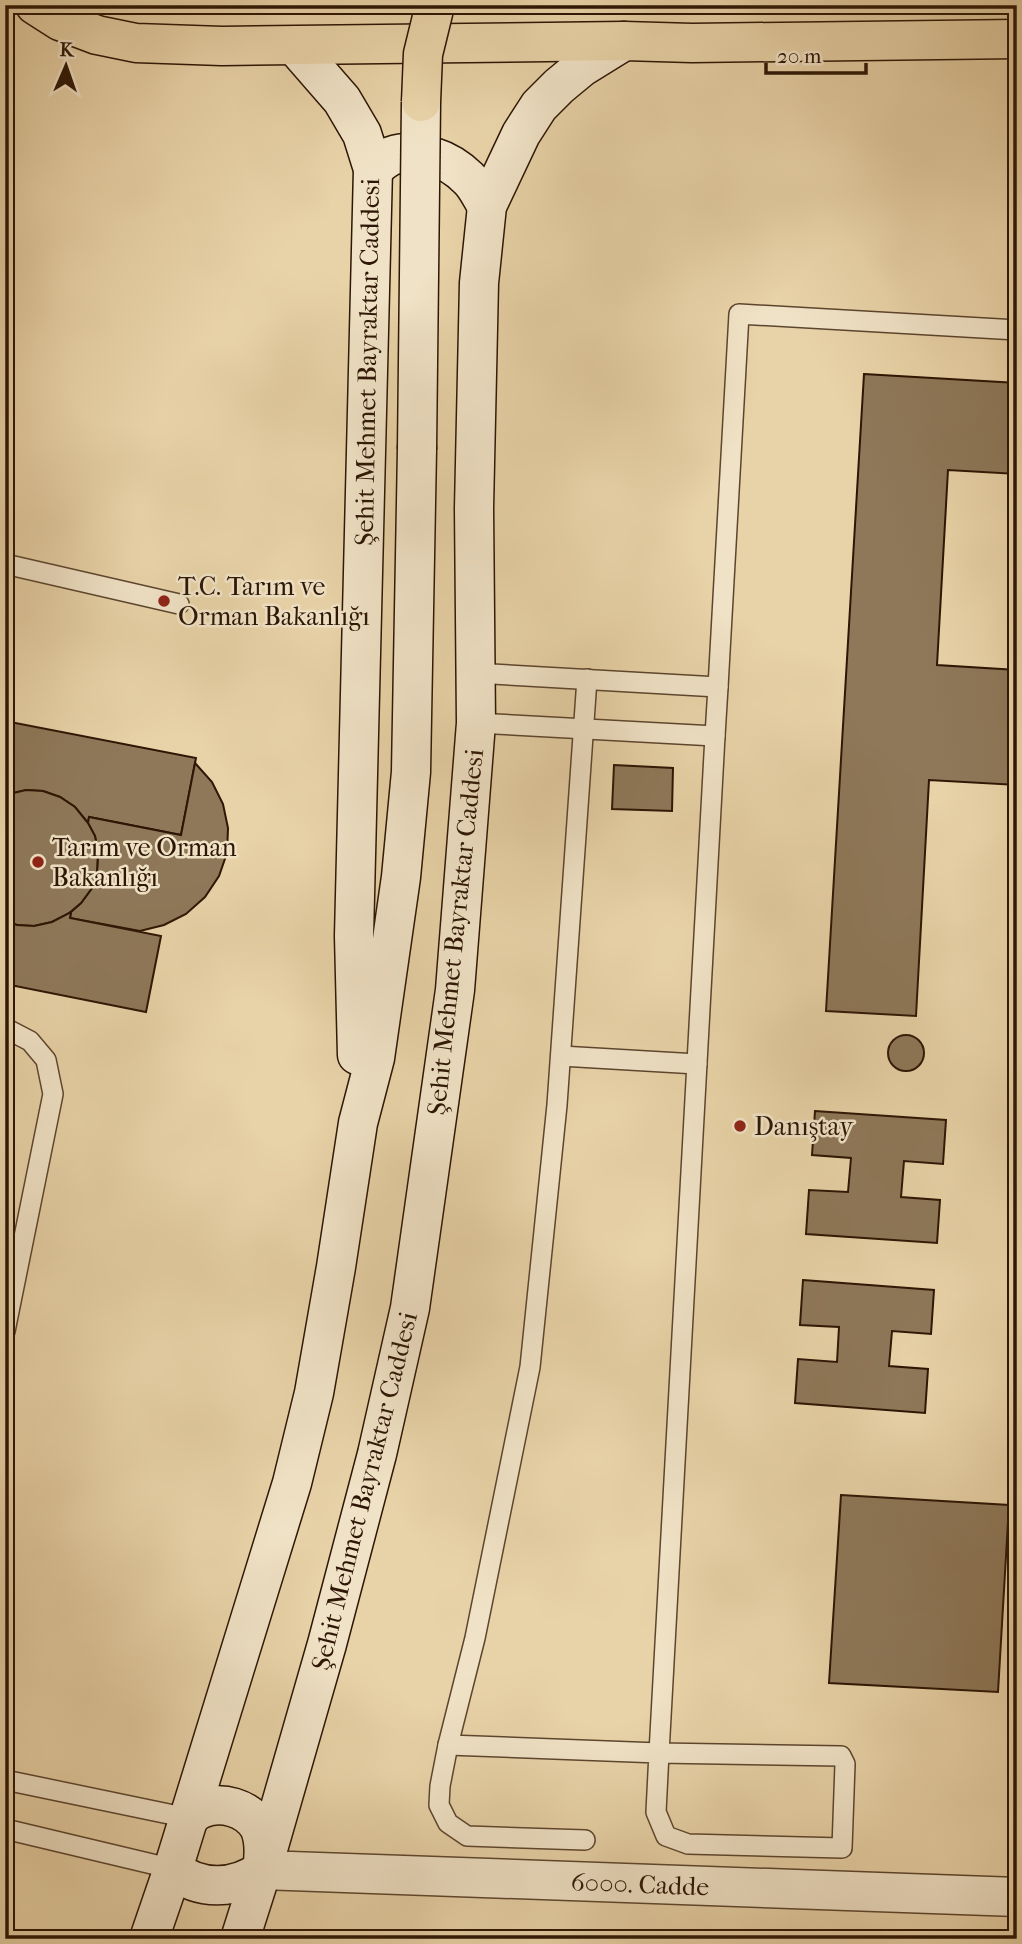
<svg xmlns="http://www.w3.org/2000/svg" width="1022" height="1944" viewBox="0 0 1022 1944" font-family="'IM FELL French Canon',serif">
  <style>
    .building { fill: #8e7859; stroke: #2d1605; stroke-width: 2 }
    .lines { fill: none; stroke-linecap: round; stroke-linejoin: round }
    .service-casing { stroke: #5c452e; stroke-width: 22 }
    .tertiary-casing { stroke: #5c452e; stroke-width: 41 }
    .secondary-casing { stroke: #2d1605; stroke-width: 41 }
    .trunk-casing { stroke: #2d1605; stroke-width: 41 }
    .service { stroke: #f0e2c6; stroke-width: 19 }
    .tertiary { stroke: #f0e2c6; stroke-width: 38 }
    .secondary { stroke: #f0e2c6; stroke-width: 38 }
    .trunk { stroke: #e8d2a7; stroke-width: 38 }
    .secondary-bridge-casing { stroke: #2d1605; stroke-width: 41; stroke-linecap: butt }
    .trunk-bridge-casing { stroke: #2d1605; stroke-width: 41; stroke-linecap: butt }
    .secondary-bridge { stroke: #f0e2c6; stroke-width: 38 }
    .trunk-bridge { stroke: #e8d2a7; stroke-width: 38 }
    .poi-dot { fill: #8f2418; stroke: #f0e2c6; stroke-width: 2.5 }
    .labels { text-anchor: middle; stroke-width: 5; stroke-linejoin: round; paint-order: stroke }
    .street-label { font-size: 26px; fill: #2d1605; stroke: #f0e2c6 }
    .poi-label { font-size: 26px; fill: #2d1605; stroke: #f0e2c6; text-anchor: start }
  </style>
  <rect width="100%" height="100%" fill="#e8d2a7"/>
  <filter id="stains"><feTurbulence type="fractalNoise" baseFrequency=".00286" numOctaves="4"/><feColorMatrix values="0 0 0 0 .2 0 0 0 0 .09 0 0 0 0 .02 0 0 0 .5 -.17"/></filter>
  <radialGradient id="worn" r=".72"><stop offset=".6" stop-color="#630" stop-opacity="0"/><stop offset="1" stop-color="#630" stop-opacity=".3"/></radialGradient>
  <g class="building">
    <polygon points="864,374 1017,383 1017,474 948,470 937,665 1017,670 1017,785 929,780 916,1016 826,1011"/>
    <polygon points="5,721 196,758 181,835 89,817 88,823 75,807 60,797 43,791 26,790 5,795"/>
    <polygon points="195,763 212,782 223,804 228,828 227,853 219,876 205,897 186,914 164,925 140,931 70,918 71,912 81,903 92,888 97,871 98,853 95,836 88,823 89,817 181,835"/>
    <polygon points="614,765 673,768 672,811 612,809"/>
    <polygon points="26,790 43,791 60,797 75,807 88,823 95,836 98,853 97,871 92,888 81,903 68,914 52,922 34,926 17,925 5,921 5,795"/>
    <polygon points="71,912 70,918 161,936 146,1012 5,984 5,921 17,925 34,926 52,922"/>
    <circle cx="906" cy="1053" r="18"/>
    <polygon points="815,1111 946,1120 943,1164 904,1161 901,1197 940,1200 937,1243 806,1234 809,1190 848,1192 851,1158 812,1155"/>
    <polygon points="803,1280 934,1290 931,1334 892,1331 889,1366 928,1369 925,1413 795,1403 798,1359 837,1362 839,1327 800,1325"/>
    <polygon points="841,1495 1009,1505 998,1692 829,1683"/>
  </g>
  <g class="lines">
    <defs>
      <g id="service">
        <polyline points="5,564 179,604"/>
        <polyline points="474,673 718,687"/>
        <polyline points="476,723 715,736"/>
        <polyline points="5,1028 30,1041 46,1060 53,1094 5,1331"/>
        <polyline points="561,1056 697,1064"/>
        <polyline points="448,1745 659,1753 841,1756 845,1764 842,1848 688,1844 666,1836 656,1812 659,1753 715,736 718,687 739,314 1017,330"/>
        <polyline points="5,1780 188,1818"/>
        <polyline points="5,1829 173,1869"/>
        <polyline points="585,1840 467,1836 448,1823 439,1805 440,1786 448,1745 475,1638 530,1367 557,1105 587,679"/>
      </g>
      <polyline id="tertiary" points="262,1870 1017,1897"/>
      <g id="secondary">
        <polyline points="295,46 342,100 362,134 373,169 354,936 357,1055"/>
        <path d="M373,169C378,165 385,159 391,156C418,147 449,159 468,178C476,185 481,197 487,206"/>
        <path d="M173,1869C199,1891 235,1890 262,1870C264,1857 265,1840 259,1827C248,1808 221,1800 201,1809C196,1811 192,1815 188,1818"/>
        <polyline points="149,1939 173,1869 292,1483 314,1393 336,1267 358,1123 375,1058 401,877 411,772 417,449"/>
        <polyline points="240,1939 262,1870 327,1644 377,1454 410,1308 455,990 476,723 474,508 479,283 487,206 521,134 539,106 559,86 582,67 624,41"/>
      </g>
      <polyline id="trunk" points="35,5 60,21 97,35 136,43 222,46 624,41 692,43 1017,39"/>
    </defs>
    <use href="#service" class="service-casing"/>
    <use href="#tertiary" class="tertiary-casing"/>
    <use href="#secondary" class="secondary-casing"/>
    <use href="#trunk" class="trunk-casing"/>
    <use href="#service" class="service"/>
    <use href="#tertiary" class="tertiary"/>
    <use href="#secondary" class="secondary"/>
    <use href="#trunk" class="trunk"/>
    <defs>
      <polyline id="secondary-bridge" points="417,449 421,102"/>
      <polyline id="trunk-bridge" points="421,102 423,54 435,5"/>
    </defs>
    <use href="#secondary-bridge" class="secondary-bridge-casing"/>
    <use href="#trunk-bridge" class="trunk-bridge-casing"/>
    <use href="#secondary-bridge" class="secondary-bridge"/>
    <use href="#trunk-bridge" class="trunk-bridge"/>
  </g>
  <g class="poi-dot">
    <circle cx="164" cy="601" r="7"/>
    <circle cx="38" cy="862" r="7"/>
    <circle cx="740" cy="1126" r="7"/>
  </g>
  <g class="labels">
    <g class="street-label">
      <text transform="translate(367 362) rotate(-89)" y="9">Şehit Mehmet Bayraktar Caddesi</text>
      <text transform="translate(455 932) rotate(-84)" y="9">Şehit Mehmet Bayraktar Caddesi</text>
      <text transform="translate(364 1491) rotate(-76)" y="9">Şehit Mehmet Bayraktar Caddesi</text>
      <text transform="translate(640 1884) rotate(2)" y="9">6000. Cadde</text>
    </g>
    <g class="poi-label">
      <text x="178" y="595">T.C. Tarım ve<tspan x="178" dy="30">Orman Bakanlığı</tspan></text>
      <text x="52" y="856">Tarım ve Orman<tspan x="52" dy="30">Bakanlığı</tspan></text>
      <text x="754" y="1135">Danıştay</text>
    </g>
  </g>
  <rect width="1022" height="1944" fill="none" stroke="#e8d2a7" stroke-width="28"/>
  <rect x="7" y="7" width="1008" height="1930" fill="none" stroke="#2d1605" stroke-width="3.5"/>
  <rect x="14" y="14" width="994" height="1916" fill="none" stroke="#2d1605" stroke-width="2"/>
  <g transform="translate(66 66) rotate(2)" stroke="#f0e2c6" stroke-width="5" paint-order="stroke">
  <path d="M0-5L12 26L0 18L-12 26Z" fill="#2d1605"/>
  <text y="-10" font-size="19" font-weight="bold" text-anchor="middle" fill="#2d1605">K</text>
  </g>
  <path d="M766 63v10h100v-10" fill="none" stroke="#2d1605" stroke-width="3.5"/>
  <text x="777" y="63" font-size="21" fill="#2d1605" stroke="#f0e2c6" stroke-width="5" paint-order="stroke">20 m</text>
  <rect width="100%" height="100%" filter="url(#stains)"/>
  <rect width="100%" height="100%" fill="url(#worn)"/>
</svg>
